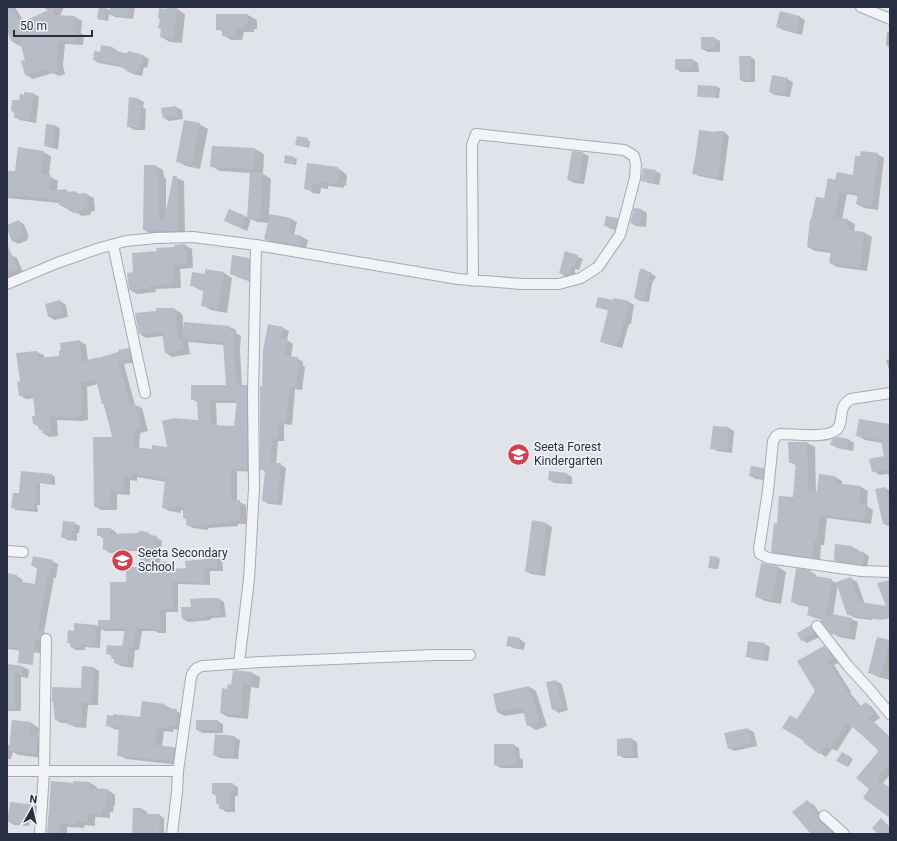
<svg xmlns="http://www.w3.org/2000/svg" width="897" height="841" viewBox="0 0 897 841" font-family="Roboto,sans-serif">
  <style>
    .shadow { fill: #0003; fill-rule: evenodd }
    .building { fill: #b7bcc7; fill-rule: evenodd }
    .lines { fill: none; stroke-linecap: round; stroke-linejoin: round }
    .street-casing { stroke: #a5a9b4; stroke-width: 12 }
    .street { stroke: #f3f4f8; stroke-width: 10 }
    .labels { text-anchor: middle; stroke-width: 3.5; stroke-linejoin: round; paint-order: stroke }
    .poi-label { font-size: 12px; fill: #282f42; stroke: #f0f2f7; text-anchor: start }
  </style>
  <rect width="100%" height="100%" fill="#e0e3e9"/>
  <g class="shadow">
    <polygon points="7,7 15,7 24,22 49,11 43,7 64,7 60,16 75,17 82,21 81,33 84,35 83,45 65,44 63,65 65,74 59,76 53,73 33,79 26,75 26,61 21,45 20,46 13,42 7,30"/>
    <polygon points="111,7 135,7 133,19 115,17 109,13 108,21 98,19 107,9 110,11"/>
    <polygon points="177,9 185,14 182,43 170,42 161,37"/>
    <polygon points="781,12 800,17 805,20 802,35 783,30 777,27"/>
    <polygon points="217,15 248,15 257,20 257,29 254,29 254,32 244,32 242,40 231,40 223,35 223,32 217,29"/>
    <polygon points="887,32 890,32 890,48 886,45"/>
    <polygon points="714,38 720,41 720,52 708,52 702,49"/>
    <polygon points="113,48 118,51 118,52 144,56 149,59 147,68 144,67 142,76 133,74 121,67 99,63 94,60 100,53"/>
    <polygon points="751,57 755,60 755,82 745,82 740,80"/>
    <polygon points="693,60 698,63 699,72 681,72 676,69"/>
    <polygon points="787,79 793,82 790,97 775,95 770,92"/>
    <polygon points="699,86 717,87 720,88 719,98 708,97 708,98 698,96"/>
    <polygon points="34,94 39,97 36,123 20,120 15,117 20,102"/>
    <polygon points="129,98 138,99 144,102 143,108 146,109 145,130 134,130 128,126"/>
    <polygon points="176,107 182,110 183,119 169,121 164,118"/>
    <polygon points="199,124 208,129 200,169 186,166 177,161"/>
    <polygon points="55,125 60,129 58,149 51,148 45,145"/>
    <polygon points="724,132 729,136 723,181 699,176 693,173 717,133"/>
    <polygon points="297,137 310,141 309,148 296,145"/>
    <polygon points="255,149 264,154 263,174 271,179 269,215 291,219 297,222 294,235 302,237 308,240 306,248 271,242 265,239 269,223 257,222 251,219 247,231 225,221 246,217 248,218 251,173 220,171 211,166"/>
    <polygon points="43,152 51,156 49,176 58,181 57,191 66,190 70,193 75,192 79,194 86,194 94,198 95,211 92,211 90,215 82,216 77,213 74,213 60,205 60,203 7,198 7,172 15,172"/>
    <polygon points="573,152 583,153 589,156 584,184 574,183 568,179"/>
    <polygon points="877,154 884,158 878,210 864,208 857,204 859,196 847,194 842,220 848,220 855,224 854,232 865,233 872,237 867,271 837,267 830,263 832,253 815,251 808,247 825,199 836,181 854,176"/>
    <polygon points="294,158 297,159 296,165 285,163"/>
    <polygon points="156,166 163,170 164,177 166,179 166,212 174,177 184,181 185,234 151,234 144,230"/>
    <polygon points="338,168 347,175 346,186 344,185 344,188 328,186 328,189 321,188 320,194 313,193 305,188"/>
    <polygon points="655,171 661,174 659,185 648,183 642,180"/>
    <polygon points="635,209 642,210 647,213 646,227 636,226 631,223"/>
    <polygon points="617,219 623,223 621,231 611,229 606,226"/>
    <polygon points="18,221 24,224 29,237 27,238 28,240 18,244 13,241 7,226"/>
    <polygon points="185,245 192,249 193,268 180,269 181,288 155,289 156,292 137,294 130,290 134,273 158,252"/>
    <polygon points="566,252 583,259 579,270 575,269 575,276 565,276 560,273"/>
    <polygon points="11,255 17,258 23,272 8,278 7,277 7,257"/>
    <polygon points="249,259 255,262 254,283 237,277 231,274"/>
    <polygon points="224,273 232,278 227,313 211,310 202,305 205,291 200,290 191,285 205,275"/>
    <polygon points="651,274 656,276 652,284 649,302 640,301 635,298"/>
    <polygon points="614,299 629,302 634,305 631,324 629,324 622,348 606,344 601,341 609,311 596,306 613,302"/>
    <polygon points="60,301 66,305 68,317 55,320 49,317 47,304"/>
    <path d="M174,309L181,313L183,316V330L230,327L236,330V333L241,336L240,350L242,386H246L253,390L254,472L237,471V501L246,505V524H238V526L208,528V530L193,528L187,525V520L184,510H181V513L169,511L163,507L166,482L137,477V481L130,480V495L117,494V510H101L95,506L113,438L98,384L87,387L88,420H84V421L57,420L58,436L49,437L43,433V431L40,429L39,427L34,424L36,417L35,398L26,399L20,395L21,382L37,352L44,355V358L61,357L80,341L86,345L88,361L98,358L100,359L128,349L135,352L137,362L124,364L135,405L142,408L148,431L140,433L139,448L153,450L168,448L199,421L198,403L192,399L227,386L224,345L188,342L190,354L172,357L166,353L163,336L146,338L140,334ZM216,403H237L235,427L217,426Z"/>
    <polygon points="283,328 289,331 287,340 293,344 291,357 297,358 303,362 303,366 305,367 302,390 295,389 292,425 284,424 284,441 278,441 276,464 280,464 286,468 282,505 269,504 263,500 266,472 261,469 263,388"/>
    <polygon points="890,359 890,373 886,360"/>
    <polygon points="890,425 890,476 887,474 880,475 873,471 885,457 883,443 865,440 857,435"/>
    <polygon points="729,428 734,431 732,453 717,451 712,448"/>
    <polygon points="838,438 849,440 854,443 853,451 837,448 832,444"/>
    <polygon points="789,443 807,443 815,447 816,496 835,477 842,481 842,485 861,487 868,491 867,506 873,510 871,524 827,518 824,545 821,545 820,561 780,556 772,551 778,524 793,498 797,466 790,462"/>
    <polygon points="763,469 769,472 768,480 756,479 751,476"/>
    <polygon points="22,472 51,475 55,477 55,485 40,483 40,505 37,505 38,512 16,510 12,507 20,494"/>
    <polygon points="567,474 572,477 572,484 554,483 549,479"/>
    <polygon points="885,488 890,491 890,527 884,524 876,490"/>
    <polygon points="533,521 547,524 552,527 545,576 531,574 526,571"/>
    <polygon points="74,523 80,526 79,533 77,533 77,541 68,540 62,537"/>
    <polygon points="111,529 116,532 116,535 148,533 162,541 160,563 169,563 175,567 175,570 187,569 207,560 216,554 222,557 223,571 210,571 210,585 178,584 178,612 166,612 166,633 159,633 155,631 142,631 139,650 135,650 133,668 121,666 115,663 115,660 112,658 112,656 107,653 123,647 126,631 105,631 101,629 100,648 85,647 85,650 76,650 71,647 71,644 68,642 75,632 96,625 99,627 111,621 127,583 140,568 141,551 126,551 126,552 110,553 104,549 104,539 98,535"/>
    <polygon points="836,545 852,547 858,550 858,551 864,553 869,556 867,567 840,563 835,560"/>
    <polygon points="717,558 720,559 718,569 712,568"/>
    <polygon points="52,561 58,564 56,578 54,578 44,632 49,635 49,637 41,641 40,653 7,649 7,574 17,576 23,580 22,583 35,585 38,569 33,566"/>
    <polygon points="778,567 786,572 781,604 765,601 756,596"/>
    <polygon points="797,570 810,571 816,575 816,577 831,580 836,583 850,578 857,582 865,604 887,607 890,581 890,618 873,618 872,620 855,618 848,614 838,584 833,615 851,619 858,622 855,640 839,637 832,633 824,620 815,618 808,615 810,607 798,605 792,601"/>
    <polygon points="219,599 224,602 226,617 211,618 211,620 188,622 183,619 192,608 192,600"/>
    <polygon points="811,627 816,630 820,637 807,643 802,640"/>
    <polygon points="878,638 890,641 890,680 878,677 869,672"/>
    <polygon points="520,639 525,643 524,650 513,648 507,645"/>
    <polygon points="764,644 770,647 768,661 753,659 747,656"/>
    <polygon points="824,647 831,651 840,662 834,665 851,692 850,693 861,706 866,703 872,707 880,718 874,722 890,737 890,775 883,783 890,788 890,816 870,789 879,752 876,747 853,726 837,751 832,749 826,757 804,742 797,720 816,691"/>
    <polygon points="7,664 23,667 29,670 28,678 21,677 21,711 7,711"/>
    <polygon points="94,668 99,671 98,705 88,705 86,728 75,727 69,723 61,723 56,720 82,689"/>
    <polygon points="252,673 260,677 259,688 251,687 248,719 228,717 221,713 228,690"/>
    <polygon points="556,681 562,684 568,710 559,713 553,709 547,683"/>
    <polygon points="529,687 536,691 547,726 536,730 528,725 524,713 505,716 497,712"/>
    <polygon points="164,705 184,715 182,730 173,729 173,732 164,731 162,747 174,748 181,752 180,765 126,759 118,755 120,730 114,729 107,725 141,718"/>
    <polygon points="217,721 223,724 223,733 203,733 197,730"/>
    <polygon points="12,722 31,723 39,728 38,737 45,741 43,758 18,755 13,752 11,759 7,759 7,744 10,746"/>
    <polygon points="748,729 754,732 757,746 734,751 729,748 726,734"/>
    <polygon points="234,737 240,740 238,759 220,758 214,755"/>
    <polygon points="632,739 637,742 638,758 624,758 618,755"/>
    <polygon points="514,745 519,748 520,758 523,760 523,768 501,768 495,765"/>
    <polygon points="842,753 853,759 848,767 838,760"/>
    <polygon points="90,783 97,787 97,789 108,790 115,795 115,805 114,805 113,812 110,812 110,818 95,817 95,826 85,825 84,828 67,827 67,834 48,834 74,784"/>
    <polygon points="232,784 238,787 238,796 235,796 235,812 226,812 220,808 217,796 213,794"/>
    <polygon points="807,801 814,805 821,815 827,826 836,834 812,834"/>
    <polygon points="35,803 41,806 40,822 29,822 29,826 14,825 8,821 28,806"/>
    <polygon points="142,809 147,812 147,815 159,815 164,818 164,834 133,834"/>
  </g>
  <g class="building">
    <polygon points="7,7 11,7 20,23 55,7 52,15 75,16 74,29 77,30 76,42 59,41 56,61 58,71 51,73 50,69 25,75 21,61 25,60 19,39 12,42 7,32"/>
    <polygon points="99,7 107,8 105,20 97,19"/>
    <polygon points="110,7 129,7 128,17 109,15"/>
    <polygon points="167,7 177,8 173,39 160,37 161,29 158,28 160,19 158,19 159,8 167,9"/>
    <polygon points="780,11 800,16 796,32 776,27"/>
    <polygon points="216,14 248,14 248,24 245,24 245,28 235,28 234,36 222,36 222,30 216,30"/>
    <rect x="701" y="37" width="14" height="12"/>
    <polygon points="101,45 113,47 112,50 127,54 128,51 144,55 142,65 139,65 137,73 127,72 127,69 119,67 120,65 93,60 94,51 100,52"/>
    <polygon points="739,56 751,56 751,80 740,80"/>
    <rect x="675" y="59" width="18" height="10"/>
    <polygon points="772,75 788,78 785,95 769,92"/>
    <polygon points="698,85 717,86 716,97 697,97"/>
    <polygon points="24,92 34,93 30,120 14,118 14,112 11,111 12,100 19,100 20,94 24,95"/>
    <polygon points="129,97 138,98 138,105 141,105 140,127 127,127"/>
    <polygon points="176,106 178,116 163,118 161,108"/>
    <polygon points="184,120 200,123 191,165 176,162"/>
    <polygon points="46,124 55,125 53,147 44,146"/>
    <polygon points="699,130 716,132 716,131 724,131 718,178 692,174 696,153"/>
    <polygon points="297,136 308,138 307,147 295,145"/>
    <polygon points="212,146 255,148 254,169 210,167"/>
    <polygon points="18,147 44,151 41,174 51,175 49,191 66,189 67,192 75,191 75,194 86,193 88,207 84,207 82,211 73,212 73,209 66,209 65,205 59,205 59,200 7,195 7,171 15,171"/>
    <polygon points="572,151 583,152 579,182 567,180"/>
    <polygon points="861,151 878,153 872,207 856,204 858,194 840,191 834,218 848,219 847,230 865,232 860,268 829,263 831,250 807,247 810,219 811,219 816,197 824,198 828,178 835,180 837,172 853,175 855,156 860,156"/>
    <polygon points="285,155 295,157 294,164 284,163"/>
    <polygon points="307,163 338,167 338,169 340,169 338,182 336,181 336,184 320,182 320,185 313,184 312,191 304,189"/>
    <polygon points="144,165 156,165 157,174 159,174 159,220 164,221 173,176 177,176 178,231 143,230"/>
    <polygon points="643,168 656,170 654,183 641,181"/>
    <polygon points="250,172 263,173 260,219 247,218"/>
    <polygon points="634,208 642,209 640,225 630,223"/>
    <polygon points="229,209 246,216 241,228 224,221"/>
    <polygon points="270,214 291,218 289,233 302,236 300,246 264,239"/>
    <polygon points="606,216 618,218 615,228 604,226"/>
    <polygon points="19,220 23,232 23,234 22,235 23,237 12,242 7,229 7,225"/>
    <polygon points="7,244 18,269 7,273"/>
    <polygon points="185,244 187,264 173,265 175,284 149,286 149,288 129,290 127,273 133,272 132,253 157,251 156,248 175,247 174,245"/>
    <polygon points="565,251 578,255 574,268 571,267 569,275 559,273"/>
    <polygon points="232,255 249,258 249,280 230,274"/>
    <polygon points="641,268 652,273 648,281 644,300 634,298 639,272"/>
    <polygon points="205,269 224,272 218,308 201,306 204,288 190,286 192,272 205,274"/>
    <polygon points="598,297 613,300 613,298 629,301 626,322 624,321 617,346 600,342 608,310 595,307"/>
    <polygon points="60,300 63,314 48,317 45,304"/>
    <path d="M156,308H175V312L176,311L178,339H182L184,322L230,326V331H235L234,346L236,385H247V469L231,468V500H240V521H231V523L202,525L201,527L186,525V519L183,518V507L175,506V509L162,508L165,479L131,474V477H124L123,492L110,491L111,507H94L93,437H112L104,404H102L96,380L81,383L82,416H77V418L50,417L51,433H42V430H39L38,424H33L32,416H35L33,394L19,396L17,382L20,381L16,353L37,351L38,358L59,356V351L61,350L60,343L80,340L82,362L98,357V358L118,352V350L129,348L131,358L118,361L130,405L135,404L142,428L134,430L133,447L152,449V445L167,447L162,421L174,418L198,420L197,400H191V385H226L223,342L182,339L184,350L165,353L162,332L139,334L136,319L135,313L156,311ZM210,400H237L234,426L211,425Z"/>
    <polygon points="268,324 283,327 281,339 288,340 285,356 298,357 297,362 299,363 296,388 290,387 286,422 279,421 278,438 273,438 270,462 281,463 277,503 262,501 265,470 260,470 260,386 262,387 263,350"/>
    <polygon points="859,419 890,424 890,468 872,472 869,459 884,456 881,440 856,436"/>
    <polygon points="713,426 729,427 727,450 710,449"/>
    <polygon points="838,437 849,439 847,449 830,445 832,439"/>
    <polygon points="788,442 807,442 808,491 817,491 819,474 835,476 834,483 861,486 859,503 866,504 864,520 820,515 817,541 814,541 812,558 771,552 774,523 777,523 779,496 793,497 796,462 789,463"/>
    <polygon points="751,466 764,468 763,478 749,476"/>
    <polygon points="21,471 52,474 51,483 36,482 36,503 34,503 35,510 11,508 13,493 19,493"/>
    <polygon points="549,471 567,473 566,482 548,480"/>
    <polygon points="885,487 888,501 890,500 890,523 883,524 875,489"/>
    <polygon points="532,520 547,523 540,573 525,572"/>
    <polygon points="63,521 75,522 74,531 72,531 71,538 61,538"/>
    <polygon points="97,528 111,528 111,534 138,533 139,531 148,532 148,535 157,536 154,561 169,562 169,569 186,568 185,561 206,559 206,553 217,553 217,568 205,568 204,583 172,582 173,609 160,609 161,630 152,630 152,628 136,628 133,648 129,647 127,665 114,663 114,659 111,659 112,655 106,654 107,645 122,646 125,628 98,628 98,620 110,620 110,582 126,582 126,567 139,567 141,549 120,548 120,550 103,550 103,536 97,536"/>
    <polygon points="835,544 852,546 852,550 864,552 862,565 834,561"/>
    <polygon points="33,556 53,560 50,576 48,575 38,630 43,630 43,633 40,639 35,639 33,665 18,663 19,649 7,647 7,573 17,575 16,581 35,584 37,567 31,566"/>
    <polygon points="710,556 718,557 716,569 708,568"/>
    <polygon points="761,563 778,566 772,600 755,597"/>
    <polygon points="796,568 810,570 809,575 832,579 826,618 832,614 852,618 848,637 831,634 820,621 825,618 807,615 809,605 791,602"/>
    <polygon points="851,577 859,602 886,606 877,583 890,580 890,618 882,620 847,615 836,582"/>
    <polygon points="204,598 219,598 221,615 206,616 206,618 182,619 181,607 191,607 190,599"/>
    <polygon points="74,623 96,625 95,646 81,645 80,648 70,647 70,643 67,643 68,630 74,631"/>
    <polygon points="811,625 815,633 801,641 797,633"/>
    <polygon points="508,636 520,638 519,648 506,646"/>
    <polygon points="877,637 890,640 881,676 868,673"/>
    <polygon points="748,641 765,643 763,659 746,657"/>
    <polygon points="824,646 834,658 828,661 846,688 845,689 859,707 866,702 874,714 868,718 890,738 890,763 877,779 890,788 890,818 863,798 869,789 856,778 878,752 876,748 847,722 830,749 826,746 819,754 803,742 804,741 782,728 790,715 797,719 815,691 797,661"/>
    <polygon points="7,664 23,666 22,675 15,674 15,708 7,708"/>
    <polygon points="82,666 94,667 92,703 82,702 81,726 68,725 67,720 55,720 53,702 52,702 52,687 81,688"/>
    <polygon points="233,670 252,672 251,684 243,683 241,715 220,713 222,688 227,689 228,684 231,685"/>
    <polygon points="556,680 563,707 552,710 546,682"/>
    <polygon points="529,686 540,722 527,726 522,708 497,712 493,694"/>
    <polygon points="142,701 165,704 164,708 177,709 175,727 166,726 166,728 157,727 155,745 174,747 173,761 117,756 119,727 106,726 107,715 113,716 113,714 140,717"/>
    <polygon points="12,720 31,722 30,735 38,736 35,754 9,751"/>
    <rect x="196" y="720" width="22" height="10"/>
    <polygon points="748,728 752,743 728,749 724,733"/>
    <polygon points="215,734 235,736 233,757 213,755"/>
    <polygon points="632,738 633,755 617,756 617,739"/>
    <polygon points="494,744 514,744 514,755 517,755 517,765 494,765"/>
    <polygon points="842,752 851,757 846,766 836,761"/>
    <polygon points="51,781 73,783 73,781 90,782 89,788 108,789 107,801 106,801 105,808 103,808 102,814 88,813 87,822 77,821 77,824 60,823 59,834 47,834"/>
    <polygon points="212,783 233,783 233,793 230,793 230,809 219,809 219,805 216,803 216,794 212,794"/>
    <polygon points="807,800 815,810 814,811 818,815 819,821 834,834 811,834 792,812"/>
    <polygon points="10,802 27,804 27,802 36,802 34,820 24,819 23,824 7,822"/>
    <polygon points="133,808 142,808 142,814 160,814 159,834 132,834"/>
    <polygon points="881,818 890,827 890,834 878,834 872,828"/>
  </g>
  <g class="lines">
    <defs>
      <g id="street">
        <polyline points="861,7 890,19"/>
        <polyline points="113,245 145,393"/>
        <polyline points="7,284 57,263 100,248 126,241 156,238 193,237 256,245 458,279 522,284 559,284 581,278 598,267 620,235 635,178 636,164 634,156 624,150 476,134 472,145 473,281"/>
        <path d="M890,393L851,399C835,407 847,426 833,432C820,438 795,434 780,434L776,436L773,441L768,491L759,549L760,554L768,558L861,571L890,572"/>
        <polyline points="7,551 23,552"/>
        <polyline points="817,626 848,666 870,690 890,714"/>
        <polyline points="239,663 249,579 254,488 253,394 256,245"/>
        <polyline points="7,771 178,771 177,792 172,834"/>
        <path d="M178,771L191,678C192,672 195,668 202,666L261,662L433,655H470"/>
        <polyline points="824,816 844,834"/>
        <polyline points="40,834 44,771 46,639"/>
      </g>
    </defs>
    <use href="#street" class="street-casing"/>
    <use href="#street" class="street"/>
  </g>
  <defs>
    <symbol id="school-disc" viewBox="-11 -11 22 22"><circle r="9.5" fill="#d3404c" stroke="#f0f2f7"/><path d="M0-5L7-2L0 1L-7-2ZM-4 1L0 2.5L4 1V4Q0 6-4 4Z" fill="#fff"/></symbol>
  </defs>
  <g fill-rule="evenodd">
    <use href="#school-disc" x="506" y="442" width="25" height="25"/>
    <use href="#school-disc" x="110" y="548" width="25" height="25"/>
  </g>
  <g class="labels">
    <g class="poi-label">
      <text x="534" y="451">Seeta Forest<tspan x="534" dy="14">Kindergarten</tspan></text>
      <text x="138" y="557">Seeta Secondary<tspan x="138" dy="14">School</tspan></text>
    </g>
  </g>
  <rect width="897" height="841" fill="none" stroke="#282f42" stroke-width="16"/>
  <g transform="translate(32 809) rotate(8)" stroke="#f0f2f7" stroke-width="3" paint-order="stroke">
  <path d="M0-3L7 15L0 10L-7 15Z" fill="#282f42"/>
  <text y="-6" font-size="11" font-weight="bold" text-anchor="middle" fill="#282f42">N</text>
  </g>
  <path d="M14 30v6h78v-6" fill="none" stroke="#282f42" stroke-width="2"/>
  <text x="20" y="30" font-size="12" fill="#282f42" stroke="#f0f2f7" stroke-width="3" paint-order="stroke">50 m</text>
</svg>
